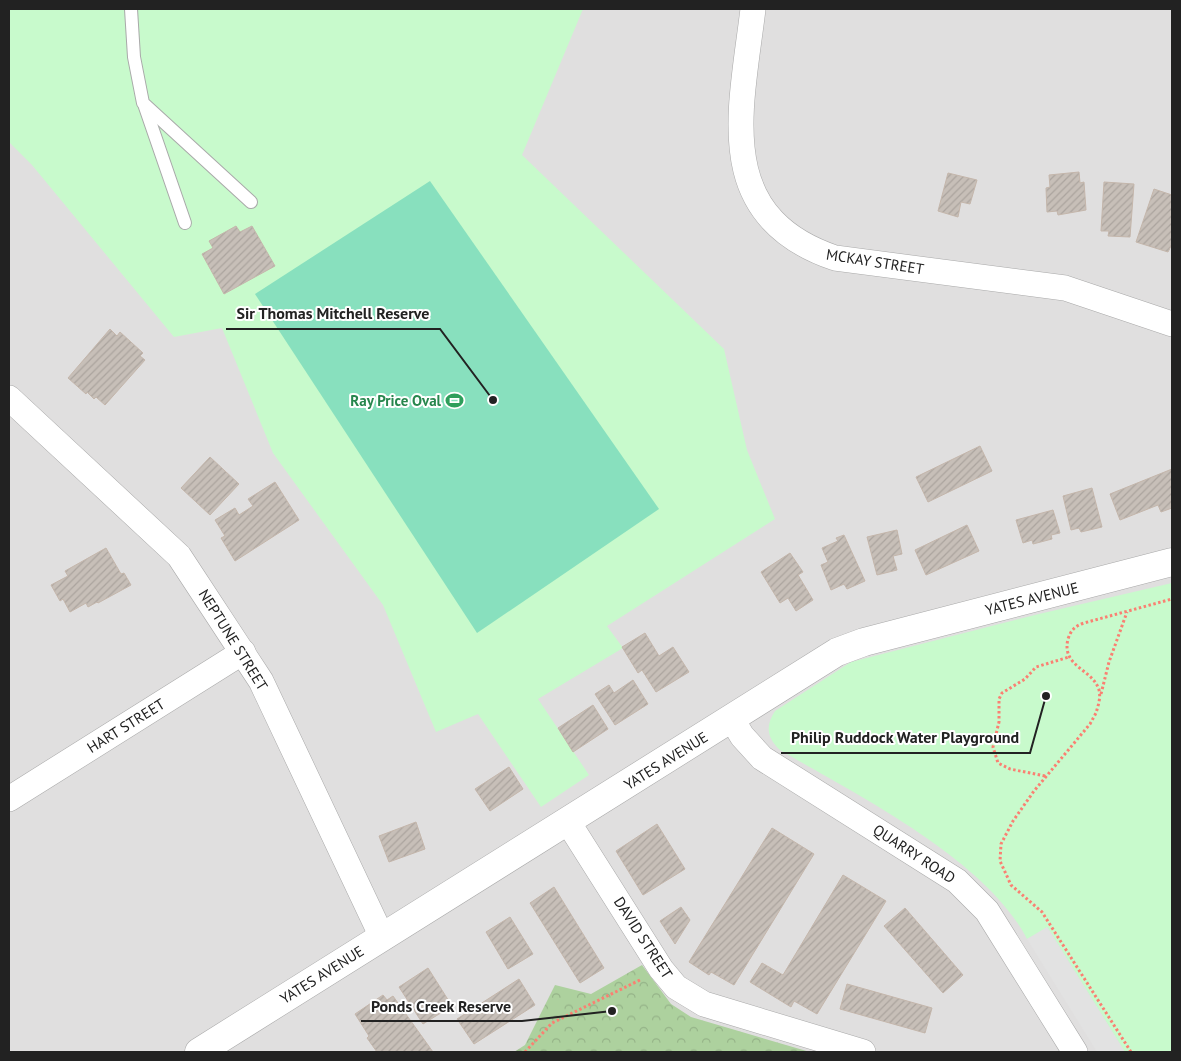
<svg xmlns="http://www.w3.org/2000/svg" width="1181" height="1061" viewBox="0 0 1181 1061" font-family="'PT Sans',sans-serif">
  <style>
    .residential { fill: #e0dfdf }
    .forest { fill: url(#forest-crowns) }
    .park { fill: #c8facc }
    .pitch { fill: #88e0be }
    .parking { fill: #e2e2e2 }
    .building { fill: url(#building-hatch); stroke: #c4b6ab }
    .lines { fill: none; stroke-linecap: round; stroke-linejoin: round }
    .service-casing { stroke: #a9a9a9; stroke-width: 14 }
    .minor-casing { stroke: #a9a9a9; stroke-width: 26 }
    .tertiary-casing { stroke: #a9a9a9; stroke-width: 29 }
    .path { stroke: #fa8072; stroke-width: 3; stroke-dasharray: 2.5 2.5; stroke-linecap: butt }
    .service { stroke: #fff; stroke-width: 12 }
    .minor { stroke: #fff; stroke-width: 25 }
    .tertiary { stroke: #fff; stroke-width: 28 }
    .labels { text-anchor: middle; stroke-width: 4; stroke-linejoin: round; paint-order: stroke }
    .street-label { font-size: 15px; fill: #222; stroke: #fff }
    .leisure-label { font-size: 15px; font-weight: bold; fill: #27864d; stroke: #fff; text-anchor: end }
    .leader { fill: none; stroke: #222; stroke-width: 2 }
    .callout-dot { fill: #222; stroke: #fff; stroke-width: 2 }
    .callout-label { font-size: 16px; text-anchor: middle; font-weight: bold; fill: #222; stroke: #fff; stroke-width: 4; stroke-linejoin: round; paint-order: stroke }
  </style>
  <defs>
    <pattern id="forest-crowns" width="20" height="18" patternUnits="userSpaceOnUse" patternTransform="scale(1.25)"><rect width="20" height="18" fill="#add19e"/><path d="M2 6a3 3 0 1 1 6 0M12 15a3 3 0 1 1 6 0" fill="none" stroke="#95b388"/></pattern>
    <pattern id="building-hatch" width="6" height="6" patternUnits="userSpaceOnUse" patternTransform="scale(1.25)"><rect width="6" height="6" fill="#c7bfb8"/><path d="M-1 1l2-2M0 6l6-6M5 7l2-2" fill="none" stroke="#aba49e"/></pattern>
  </defs>
  <rect width="100%" height="100%" fill="#f2efe9"/>
  <rect class="residential" x="9" y="9" width="1163" height="1043"/>
  <polygon class="forest" points="642,965 671,1004 691,1017 810,1052 514,1052 525,1045 555,985 591,994"/>
  <g class="park">
    <polygon points="9,9 583,9 522,155 724,349 747,450 775,519 607,626 623,648 538,699 589,775 541,807 478,714 436,732 383,605 273,453 222,328 174,337 32,165 9,142"/>
    <path d="M1172,583V1052H1125L1048,928L1027,939C986,859 857,795 780,750C767,738 765,726 775,711L851,662L1039,614Z"/>
  </g>
  <polygon class="pitch" points="430,181 659,509 477,633 255,294"/>
  <polygon class="parking" points="1047,927 1125,1052 1097,1052 1027,939"/>
  <g class="building">
    <polygon points="1079,172 1080,183 1084,182 1086,210 1058,215 1057,211 1047,212 1046,188 1050,187 1049,175"/>
    <polygon points="948,173 977,180 970,204 961,202 958,217 938,211"/>
    <polygon points="1104,182 1134,184 1130,237 1108,236 1109,231 1101,231"/>
    <polygon points="1154,189 1172,195 1172,244 1168,252 1136,242"/>
    <polygon points="236,226 240,232 252,226 275,266 224,294 202,254 213,248 209,241"/>
    <polygon points="110,329 117,336 120,332 143,353 140,356 145,360 105,405 96,397 94,399 87,392 86,394 68,378"/>
    <polygon points="980,446 992,471 928,502 916,477"/>
    <polygon points="210,457 239,484 210,515 181,488"/>
    <polygon points="1172,469 1172,508 1161,512 1158,505 1120,520 1110,494"/>
    <polygon points="275,482 299,520 235,561 221,538 225,536 215,520 235,508 239,515 253,506 248,499"/>
    <polygon points="1092,488 1102,527 1081,532 1079,528 1071,530 1063,496"/>
    <polygon points="1053,510 1060,533 1051,535 1052,539 1033,544 1032,540 1023,543 1016,520"/>
    <polygon points="967,525 979,551 926,575 915,550"/>
    <polygon points="897,530 902,554 893,556 897,570 877,575 867,537"/>
    <polygon points="844,535 865,581 847,589 844,584 831,590 821,565 828,562 822,548 838,541 836,538"/>
    <polygon points="106,548 121,574 124,573 131,585 98,603 97,602 88,607 86,603 70,612 63,599 60,601 51,585 68,576 65,571"/>
    <polygon points="790,553 803,572 798,575 813,600 796,611 788,598 780,603 761,572"/>
    <polygon points="645,633 659,656 673,647 689,672 656,692 642,670 638,673 622,647"/>
    <polygon points="633,680 648,704 615,725 595,694 609,685 614,693"/>
    <polygon points="593,705 608,729 573,752 558,728"/>
    <polygon points="509,767 523,789 490,811 475,789"/>
    <polygon points="416,822 425,849 389,862 379,836"/>
    <polygon points="657,824 685,869 643,895 616,851"/>
    <polygon points="772,828 814,854 734,985 711,972 709,975 689,962"/>
    <polygon points="843,875 886,901 817,1014 794,1001 791,1007 750,982 762,963 783,975"/>
    <polygon points="554,887 604,968 580,983 530,903"/>
    <polygon points="681,907 690,920 675,944 660,921"/>
    <polygon points="905,908 963,975 943,993 884,926"/>
    <polygon points="510,917 533,954 508,969 486,932"/>
    <polygon points="428,968 452,1006 423,1024 399,987"/>
    <polygon points="519,979 535,1005 474,1044 457,1019"/>
    <polygon points="847,984 932,1008 925,1033 840,1009"/>
    <polygon points="383,995 387,1000 393,996 433,1052 377,1052 367,1038 369,1036 355,1014"/>
  </g>
  <g class="lines">
    <defs>
      <g id="service">
        <polyline points="131,9 134,57 143,103 251,202"/>
        <polyline points="145,107 185,223"/>
      </g>
      <g id="minor">
        <path d="M753,9C741,110 711,216 835,258L1065,288L1172,324"/>
        <polyline points="9,398 179,556 261,681 382,937"/>
        <polyline points="732,719 742,736 762,758 957,881 987,911 1075,1052"/>
        <polyline points="9,799 243,652"/>
        <polyline points="568,822 661,969 676,987 704,1004 863,1052"/>
      </g>
      <polyline id="tertiary" points="199,1052 837,652 864,642 1172,562"/>
    </defs>
    <use href="#service" class="service-casing"/>
    <use href="#minor" class="minor-casing"/>
    <use href="#tertiary" class="tertiary-casing"/>
    <g class="path">
      <polyline points="1101,694 1109,662 1127,612"/>
      <polyline points="1045,776 1010,769 998,763 993,747 999,722 999,699 1002,693 1025,679 1036,667 1069,657"/>
      <polyline points="525,1052 552,1023 642,979"/>
      <path d="M1131,1052L1042,912L1011,885L1000,861L1001,844L1013,821L1034,791L1090,724L1096,713C1098,706 1101,698 1099,690C1093,669 1061,667 1068,639C1071,630 1075,626 1084,623L1172,599"/>
    </g>
    <use href="#service" class="service"/>
    <use href="#minor" class="minor"/>
    <use href="#tertiary" class="tertiary"/>
  </g>
  <defs>
    <symbol id="stadium-bare" viewBox="-9 -9 18 18"><path d="M0-5a6.5 5 0 1 0 0 10a6.5 5 0 1 0 0-10ZM-3.5-1.8h7v3.6h-7Z" fill="#2e9e5b" stroke="#fff" stroke-width="2.5" paint-order="stroke"/></symbol>
  </defs>
  <g fill-rule="evenodd">
    <use href="#stadium-bare" x="442" y="388" width="25" height="25"/>
  </g>
  <g class="labels">
    <g class="street-label">
      <text transform="translate(875 262) rotate(9)" y="5">MCKAY STREET</text>
      <text transform="translate(1032 599) rotate(-14)" y="5">YATES AVENUE</text>
      <text transform="translate(233 640) rotate(58)" y="5">NEPTUNE STREET</text>
      <text transform="translate(126 726) rotate(-32)" y="5">HART STREET</text>
      <text transform="translate(666 761) rotate(-32)" y="5">YATES AVENUE</text>
      <text transform="translate(914 854) rotate(33)" y="5">QUARRY ROAD</text>
      <text transform="translate(643 938) rotate(57)" y="5">DAVID STREET</text>
      <text transform="translate(322 975) rotate(-32)" y="5">YATES AVENUE</text>
    </g>
    <g class="leisure-label">
      <text x="441" y="406">Ray Price Oval</text>
    </g>
  </g>
  <path class="leader" d="M493 400L440 329H226M1046 696L1030 753H781M612 1011L522 1021H361"/>
  <g class="callout-dot">
    <circle cx="493" cy="400" r="5"/>
    <circle cx="1046" cy="696" r="5"/>
    <circle cx="612" cy="1011" r="5"/>
  </g>
  <g class="callout-label">
    <text x="333" y="319">Sir Thomas Mitchell Reserve</text>
    <text x="905" y="743">Philip Ruddock Water Playground</text>
    <text x="441" y="1012">Ponds Creek Reserve</text>
  </g>
  <rect width="1181" height="1061" fill="none" stroke="#222222" stroke-width="20"/>
</svg>
